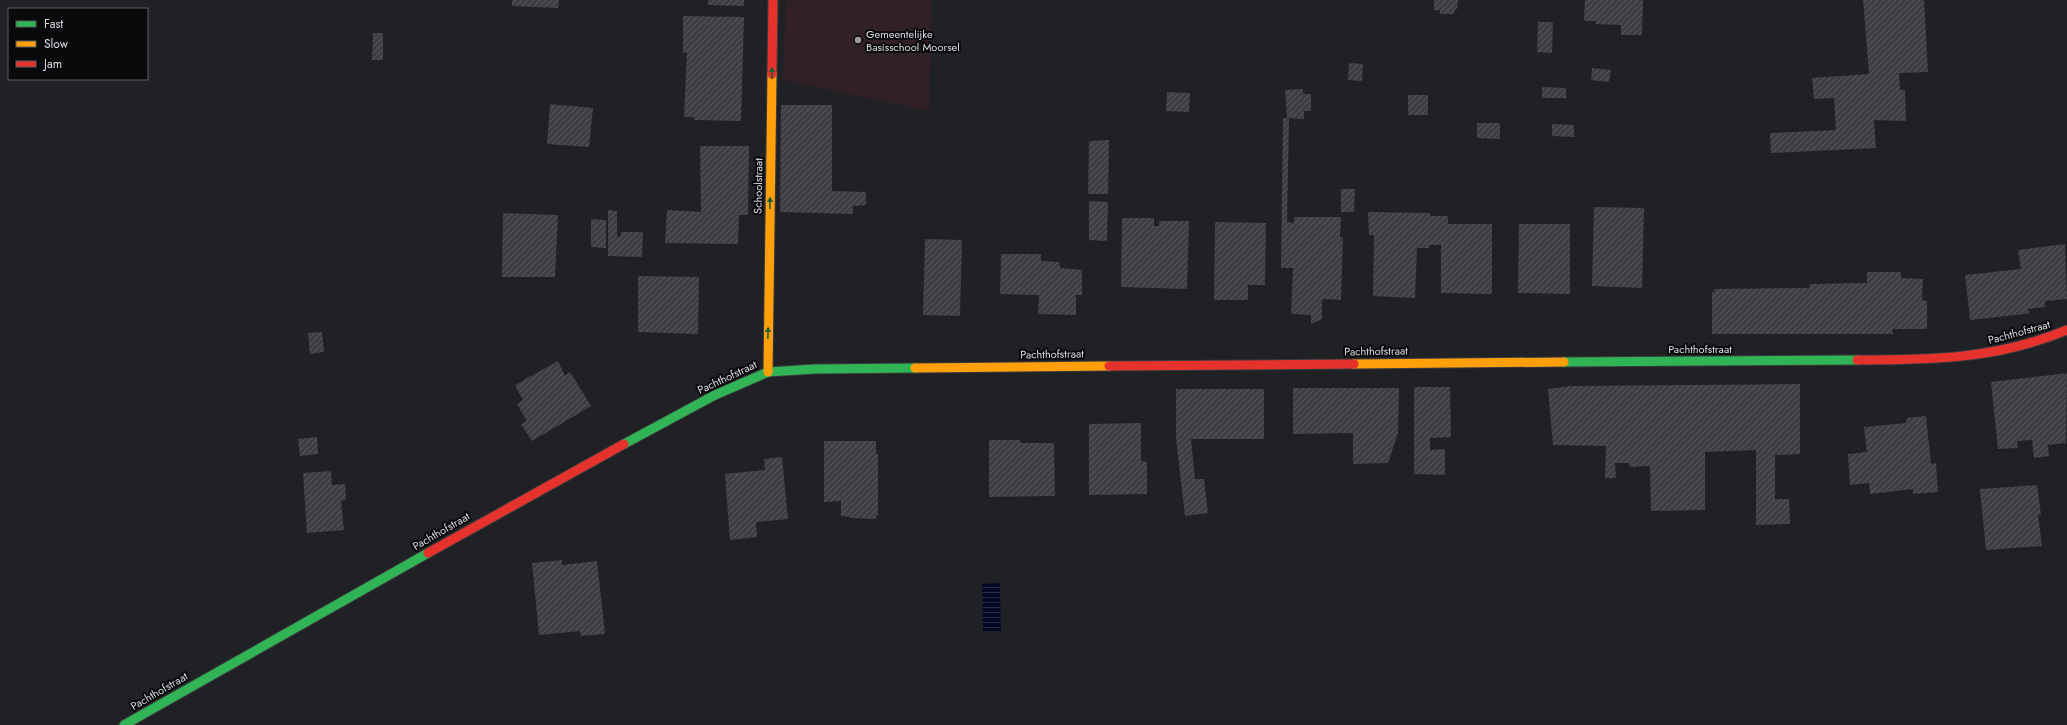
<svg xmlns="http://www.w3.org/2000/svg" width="2067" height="725" viewBox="0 0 2067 725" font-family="Jost,sans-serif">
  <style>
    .education { fill: #312127 }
    .water { fill: url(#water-rules) }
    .building { fill: url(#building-hatch) }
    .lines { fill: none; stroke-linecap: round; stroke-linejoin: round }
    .fast-casing { stroke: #3a3b3e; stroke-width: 11 }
    .slow-casing { stroke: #3a3b3e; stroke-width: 11 }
    .jam-casing { stroke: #3a3b3e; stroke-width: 11 }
    .fast { stroke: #30b455; stroke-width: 9 }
    .slow { stroke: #ff9f0a; stroke-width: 9 }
    .jam { stroke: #e5322d; stroke-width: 9 }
    .oneway { fill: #1c5f30 }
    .poi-dot { fill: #9a9ca0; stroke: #090a0c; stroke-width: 1.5 }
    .labels { text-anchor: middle; stroke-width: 4; stroke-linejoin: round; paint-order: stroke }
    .poi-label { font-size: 11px; fill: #dcdee2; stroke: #090a0c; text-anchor: start }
    .street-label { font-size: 11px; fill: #dcdee2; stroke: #090a0c }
  </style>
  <defs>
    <pattern id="water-rules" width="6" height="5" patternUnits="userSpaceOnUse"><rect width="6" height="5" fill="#030825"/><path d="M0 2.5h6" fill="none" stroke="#272c44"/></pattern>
    <pattern id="building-hatch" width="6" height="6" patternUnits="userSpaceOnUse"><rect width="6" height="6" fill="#3e3f42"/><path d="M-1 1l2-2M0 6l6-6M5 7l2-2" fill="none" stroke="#595a5d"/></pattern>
  </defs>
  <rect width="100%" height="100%" fill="#1f2124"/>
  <polygon class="education" points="786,0 932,0 929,111 783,80"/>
  <polygon class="water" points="1000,583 1001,631 983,631 982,584"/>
  <g class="building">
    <polygon points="512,0 559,0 558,8 512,6"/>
    <polygon points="708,0 744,0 744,6 708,5"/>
    <polygon points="1434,0 1458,0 1457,9 1455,9 1454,14 1440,14 1440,10 1434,10"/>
    <polygon points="1585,0 1643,0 1642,35 1621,35 1621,25 1596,24 1596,21 1584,21"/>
    <polygon points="1863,0 1924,0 1928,72 1899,73 1900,90 1905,90 1906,121 1874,120 1876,148 1771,153 1770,133 1836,130 1834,98 1814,99 1812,78 1869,74"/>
    <polygon points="683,16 744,17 741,121 694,120 694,117 684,117 687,52 683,53"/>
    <polygon points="1538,22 1553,22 1552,53 1537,52"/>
    <polygon points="373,33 383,33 383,60 372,60"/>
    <polygon points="1349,63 1363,64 1362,81 1348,80"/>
    <polygon points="1592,68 1611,70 1609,82 1591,80"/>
    <polygon points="1542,87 1566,88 1566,98 1542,98"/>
    <polygon points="1303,89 1303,94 1311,94 1311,111 1304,111 1304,119 1289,118 1287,222 1294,223 1294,217 1341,217 1340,237 1343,237 1341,300 1322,299 1322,319 1311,324 1311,315 1291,314 1293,268 1281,268 1283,118 1287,118 1285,90"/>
    <polygon points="1167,92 1190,93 1189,112 1166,111"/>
    <rect x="1408" y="95" width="20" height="20"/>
    <polygon points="550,104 593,108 589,147 547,144"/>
    <polygon points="781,105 832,105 832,191 866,192 866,205 853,206 853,214 780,212"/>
    <polygon points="1477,123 1500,123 1500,139 1477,138"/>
    <polygon points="1552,124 1574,125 1574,137 1552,136"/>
    <polygon points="1109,140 1108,194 1088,194 1089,141"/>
    <polygon points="700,146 749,146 748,215 739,215 738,244 665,243 667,210 701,212"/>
    <polygon points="1341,189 1355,189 1354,212 1341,212"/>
    <polygon points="1089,201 1108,202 1107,241 1089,240"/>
    <polygon points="1594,207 1644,208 1642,288 1592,286"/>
    <polygon points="608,210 617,211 617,237 620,237 621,232 643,232 642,257 608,256"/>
    <polygon points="1368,212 1430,213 1430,216 1448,216 1448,224 1492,224 1492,294 1441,293 1441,245 1429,245 1429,248 1417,248 1415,298 1373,296 1374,235 1369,235"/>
    <polygon points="503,213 558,215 555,277 502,277"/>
    <polygon points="1122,218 1154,218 1154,226 1159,226 1159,221 1189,221 1187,289 1121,287"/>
    <polygon points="591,219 606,220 606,248 591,247"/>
    <polygon points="1215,222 1266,223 1265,285 1248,285 1248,300 1214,300"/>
    <polygon points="1519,224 1570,224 1570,294 1518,293"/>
    <polygon points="925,239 962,240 960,316 923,315"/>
    <polygon points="2065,244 2067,299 2045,301 2045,307 2028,309 2029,313 2025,314 1970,320 1965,275 2021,269 2018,250"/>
    <polygon points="1001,254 1041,254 1041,261 1059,262 1060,268 1082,270 1082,295 1076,295 1076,315 1038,314 1039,295 1000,294"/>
    <polygon points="1867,272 1901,272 1901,278 1923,279 1922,300 1927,301 1927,329 1893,329 1893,334 1712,334 1712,292 1715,292 1714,289 1809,288 1810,284 1867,283"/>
    <polygon points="638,276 699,277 698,334 638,332"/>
    <polygon points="322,332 324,352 310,354 308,333"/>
    <polygon points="558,361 565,376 570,372 591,406 532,441 521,424 527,421 517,404 523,400 515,385"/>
    <polygon points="2067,373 2066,443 2048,445 2049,456 2034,458 2032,440 2017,441 2018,448 1998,449 1991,382"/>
    <polygon points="1800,384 1800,454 1775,455 1775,499 1789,499 1790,524 1756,525 1756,450 1705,452 1705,510 1651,511 1650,466 1630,467 1629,463 1615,463 1616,478 1605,478 1606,446 1553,445 1548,389 1571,386"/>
    <polygon points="1414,387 1450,387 1451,437 1430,438 1430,450 1445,449 1445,475 1414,474"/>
    <polygon points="1293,388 1399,388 1398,433 1388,463 1353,464 1353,433 1293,434"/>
    <polygon points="1176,389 1264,389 1264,439 1191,439 1195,479 1204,479 1208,513 1185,516 1176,438"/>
    <polygon points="1926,416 1931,464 1936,463 1938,492 1913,494 1913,489 1870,494 1869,483 1850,485 1848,454 1867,452 1864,427 1906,423 1907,418"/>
    <polygon points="1141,423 1141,461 1147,462 1147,494 1089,495 1089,424"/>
    <polygon points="317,437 318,454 300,456 298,439"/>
    <polygon points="989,440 1020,440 1021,443 1054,443 1055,496 989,497"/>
    <polygon points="824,441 876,441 876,454 878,454 878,515 876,515 876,519 851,518 850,517 841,516 841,501 824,502"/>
    <polygon points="782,457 788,519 756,522 757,537 730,540 725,474 765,470 764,459"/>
    <polygon points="331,471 332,485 345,484 346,500 341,501 344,530 307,533 303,473"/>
    <polygon points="2037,485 2041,515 2038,515 2042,546 1986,550 1980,489"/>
    <polygon points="562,560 562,565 597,561 605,634 581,636 580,631 539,635 532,563"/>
  </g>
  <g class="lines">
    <defs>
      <g id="fast">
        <polyline points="1564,362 1857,360"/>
        <polyline points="624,444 715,395 768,372 815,369 915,368"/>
        <polyline points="124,725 428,553"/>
      </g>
      <g id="slow">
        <polyline points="1354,364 1564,362"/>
        <polyline points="915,368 1109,366"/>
        <polyline points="768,372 772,74"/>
      </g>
      <g id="jam">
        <polyline points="772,74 773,0"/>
        <path d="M1857,360C1932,360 1997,359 2067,330"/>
        <polyline points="1109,366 1354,364"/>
        <polyline points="428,553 624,444"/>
      </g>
    </defs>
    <use href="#fast" class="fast-casing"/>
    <use href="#slow" class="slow-casing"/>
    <use href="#jam" class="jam-casing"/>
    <use href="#fast" class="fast"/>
    <use href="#slow" class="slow"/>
    <use href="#jam" class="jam"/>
  </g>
  <defs><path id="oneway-solid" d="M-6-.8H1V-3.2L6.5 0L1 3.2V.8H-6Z"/></defs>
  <g class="oneway">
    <use href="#oneway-solid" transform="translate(772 73) rotate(-89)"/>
    <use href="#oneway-solid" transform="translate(770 203) rotate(-89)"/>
    <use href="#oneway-solid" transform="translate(768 333) rotate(-89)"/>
  </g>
  <circle class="poi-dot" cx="858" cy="40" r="4"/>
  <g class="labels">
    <g class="poi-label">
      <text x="866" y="38">Gemeentelijke<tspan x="866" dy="13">Basisschool Moorsel</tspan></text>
    </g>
    <g class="street-label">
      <text transform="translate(758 186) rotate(-89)" y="4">Schoolstraat</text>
      <text transform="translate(2019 332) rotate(-15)" y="4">Pachthofstraat</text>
      <text x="1700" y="353">Pachthofstraat</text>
      <text transform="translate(1376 351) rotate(-1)" y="4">Pachthofstraat</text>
      <text transform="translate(1052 354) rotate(-1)" y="4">Pachthofstraat</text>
      <text transform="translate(727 377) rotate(-25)" y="4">Pachthofstraat</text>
      <text transform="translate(441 531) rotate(-30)" y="4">Pachthofstraat</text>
      <text transform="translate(159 691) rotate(-30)" y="4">Pachthofstraat</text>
    </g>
  </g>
  <rect x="8" y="8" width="140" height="72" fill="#090a0c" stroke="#5d5f62"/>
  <rect x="16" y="21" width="20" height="6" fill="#30b455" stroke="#5d5f62"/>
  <text x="44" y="28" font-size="12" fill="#dcdee2">Fast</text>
  <rect x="16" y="41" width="20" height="6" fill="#ff9f0a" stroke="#5d5f62"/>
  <text x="44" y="48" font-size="12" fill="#dcdee2">Slow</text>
  <rect x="16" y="61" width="20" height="6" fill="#e5322d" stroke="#5d5f62"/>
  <text x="44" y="68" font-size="12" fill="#dcdee2">Jam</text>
</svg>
